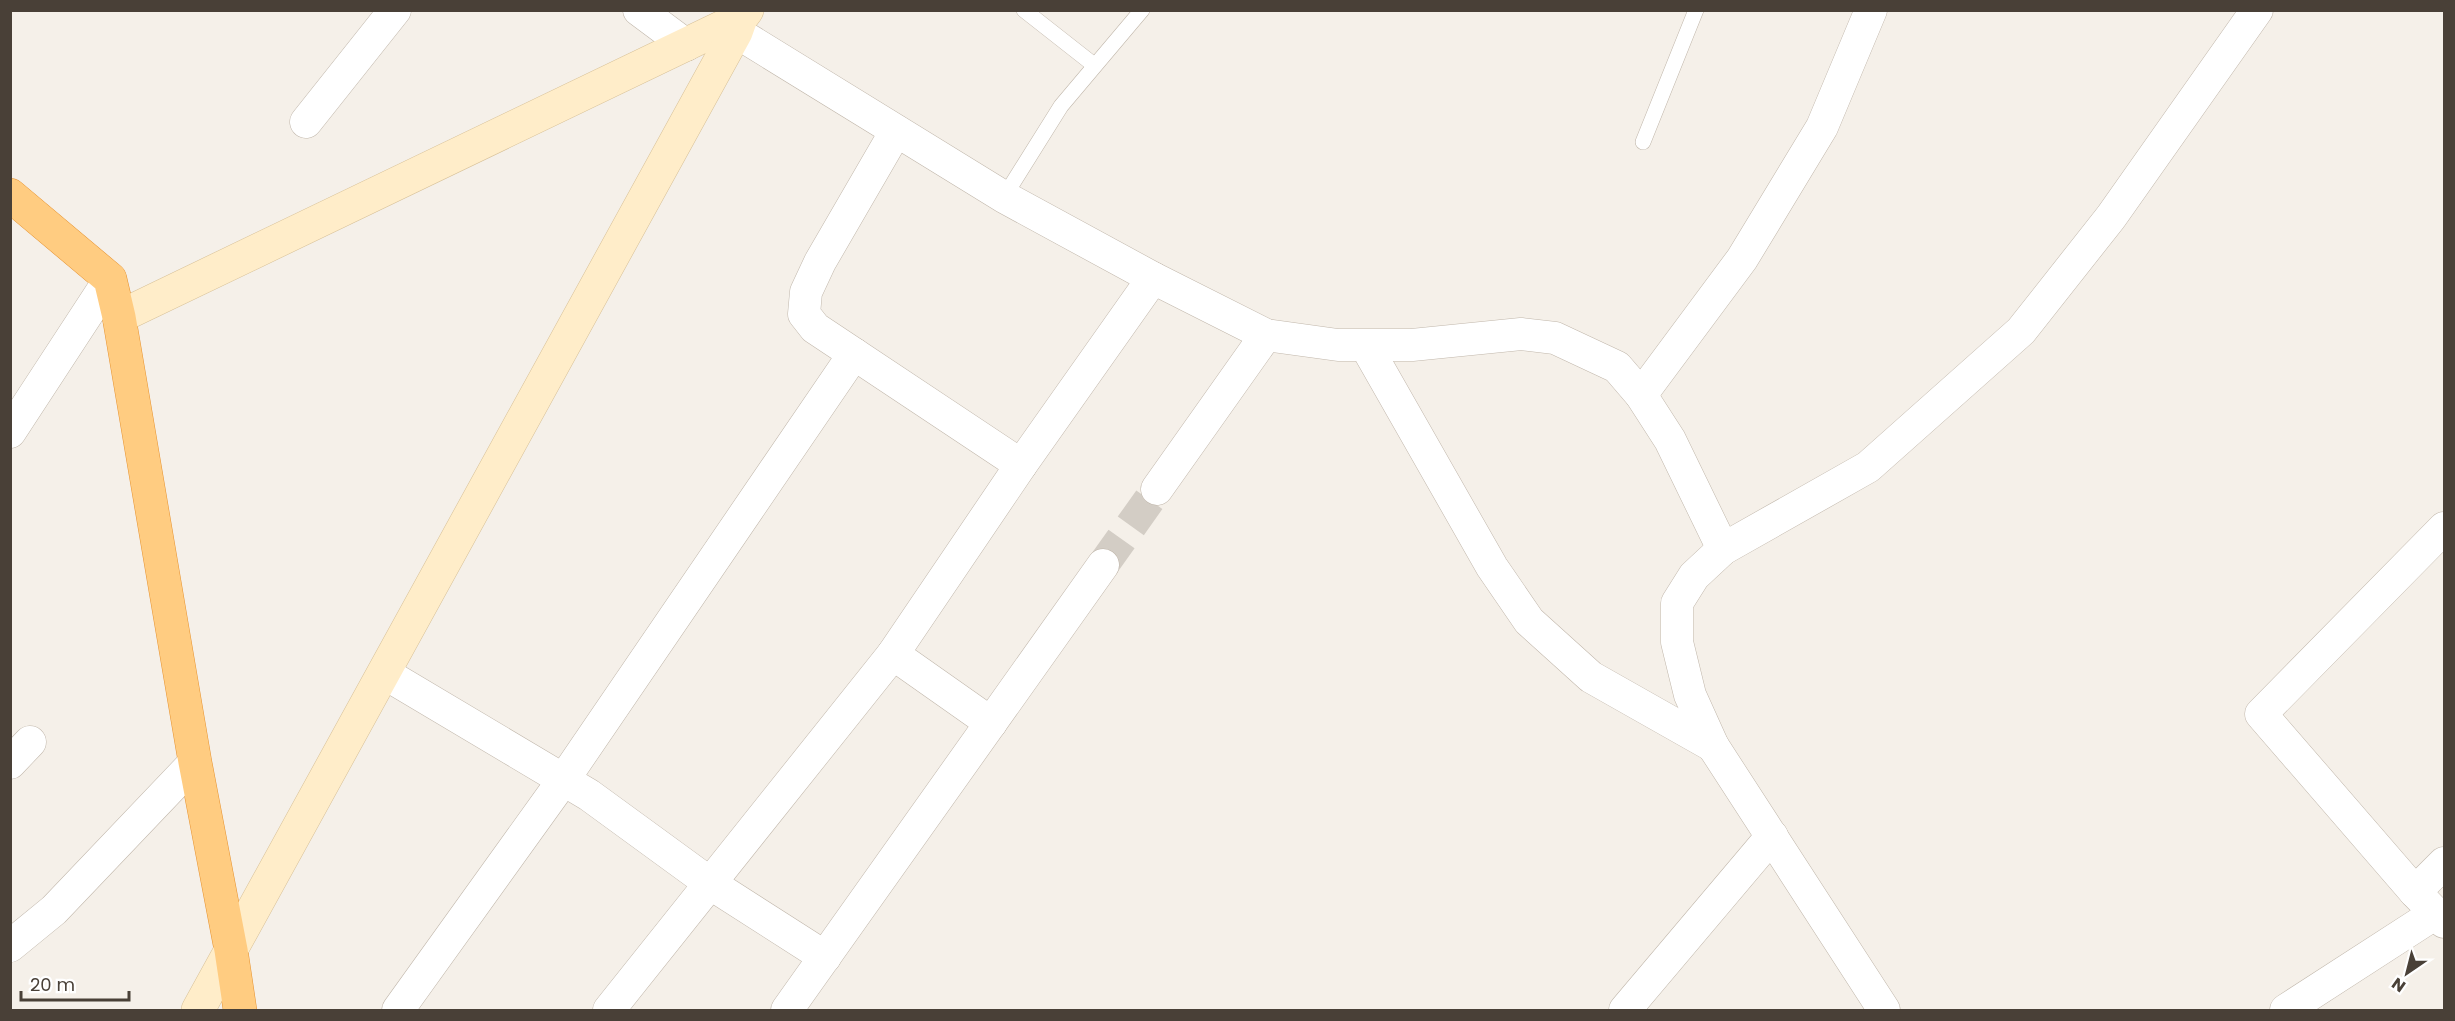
<svg xmlns="http://www.w3.org/2000/svg" width="2455" height="1021" viewBox="0 0 2455 1021" font-family="Poppins,sans-serif">
  <style>
    .lines { fill: none; stroke-linecap: round; stroke-linejoin: round }
    .minor-tunnel { stroke: #d3cdc5; stroke-width: 32; stroke-dasharray: 32 16; stroke-linecap: butt }
    .service-casing { stroke: #c1b7ab; stroke-width: 16 }
    .minor-casing { stroke: #c1b7ab; stroke-width: 33 }
    .secondary-casing { stroke: #d7c097; stroke-width: 34 }
    .trunk-casing { stroke: #e69332; stroke-width: 34 }
    .service { stroke: #fff; stroke-width: 15 }
    .minor { stroke: #fff; stroke-width: 32 }
    .secondary { stroke: #ffedc9; stroke-width: 33 }
    .trunk { stroke: #ffcc81; stroke-width: 33 }
  </style>
  <rect width="100%" height="100%" fill="#f5f0e9"/>
  <g class="lines">
    <polyline class="minor-tunnel" points="1103,565 1157,489"/>
    <defs>
      <g id="service">
        <polyline points="1024,10 1094,65"/>
        <polyline points="1643,142 1696,10"/>
        <polyline points="1004,197 1061,106 1142,10"/>
      </g>
      <g id="minor">
        <polyline points="639,10 686,45"/>
        <polyline points="736,32 1004,197 1153,278 1266,335 1338,345 1412,345 1521,334 1555,338 1617,367 1641,395 1670,440 1723,549"/>
        <polyline points="306,122 395,10"/>
        <polyline points="896,131 820,262 806,292 804,314 815,328 1021,465"/>
        <polyline points="1366,346 1492,567 1529,621 1591,677 1713,746"/>
        <polyline points="1641,395 1742,259 1822,127 1871,10"/>
        <polyline points="10,432 110,279"/>
        <polyline points="1157,489 1266,335"/>
        <polyline points="2444,528 2261,714 2415,892 2444,922"/>
        <polyline points="893,654 991,723"/>
        <polyline points="384,673 589,795 711,884 825,957"/>
        <polyline points="10,763 30,742"/>
        <polyline points="2415,892 2444,863"/>
        <polyline points="10,946 54,910 195,762"/>
        <polyline points="398,1010 564,779 854,354"/>
        <polyline points="609,1010 893,654 1021,465 1153,278"/>
        <polyline points="787,1010 1103,565"/>
        <polyline points="1625,1010 1772,836"/>
        <polyline points="1884,1010 1713,746 1690,695 1677,642 1677,603 1694,576 1723,549 1868,467 2021,331 2111,217 2257,10"/>
        <polyline points="2286,1010 2436,913"/>
      </g>
      <g id="secondary">
        <polyline points="119,317 741,18"/>
        <polyline points="198,1010 736,32 741,18 747,10"/>
      </g>
      <polyline id="trunk" points="10,195 110,279 119,317 195,762 231,950 240,1010"/>
    </defs>
    <use href="#service" class="service-casing"/>
    <use href="#minor" class="minor-casing"/>
    <use href="#secondary" class="secondary-casing"/>
    <use href="#trunk" class="trunk-casing"/>
    <use href="#service" class="service"/>
    <use href="#minor" class="minor"/>
    <use href="#secondary" class="secondary"/>
    <use href="#trunk" class="trunk"/>
  </g>
  <rect width="2455" height="1021" fill="none" stroke="#494037" stroke-width="24"/>
  <g transform="translate(2407 973) rotate(215)" stroke="#ffffff" stroke-width="4.5" paint-order="stroke">
  <path d="M0-4.5L10 22L0 15L-10 22Z" fill="#494037"/>
  <text y="-9" font-size="16" font-weight="bold" text-anchor="middle" fill="#494037">N</text>
  </g>
  <path d="M21 991v9h108v-9" fill="none" stroke="#494037" stroke-width="3"/>
  <text x="30" y="991" font-size="18" fill="#494037" stroke="#ffffff" stroke-width="4.5" paint-order="stroke">20 m</text>
</svg>
